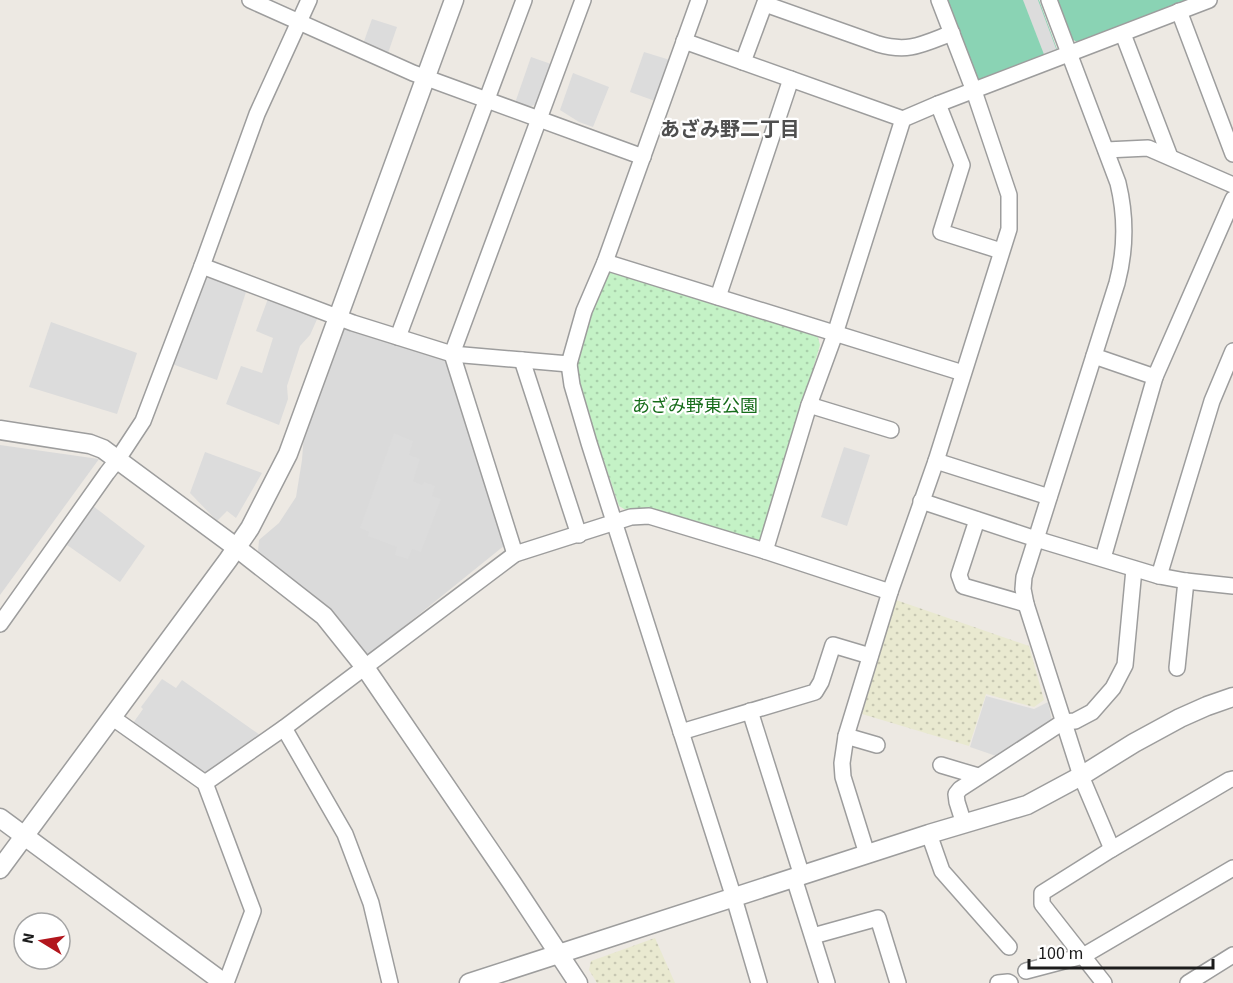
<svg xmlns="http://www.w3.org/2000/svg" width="1233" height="983" viewBox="0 0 1233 983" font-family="'Source Sans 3','Noto Sans JP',sans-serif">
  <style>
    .residential { fill: #dadada }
    .farmland { fill: url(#farmland-dots) }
    .park { fill: url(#park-dots) }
    .pitch { fill: #8ad3b4 }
    .parking { fill: #dcdcdc }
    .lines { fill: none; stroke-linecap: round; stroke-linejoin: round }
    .minor-casing { stroke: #9d9d9d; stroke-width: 18 }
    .tertiary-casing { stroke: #9d9d9d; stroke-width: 21 }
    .minor { stroke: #fff; stroke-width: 15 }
    .tertiary { stroke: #fff; stroke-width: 18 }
    .labels { text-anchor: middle; stroke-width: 4.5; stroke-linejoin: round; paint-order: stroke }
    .park-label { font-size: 18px; fill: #176d1b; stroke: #fff }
    .neighbourhood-label { font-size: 20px; font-weight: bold; fill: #4f4f4f; stroke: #fff }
  </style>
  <defs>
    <pattern id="farmland-dots" width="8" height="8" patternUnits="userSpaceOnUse" patternTransform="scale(1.5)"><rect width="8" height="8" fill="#e9e9d0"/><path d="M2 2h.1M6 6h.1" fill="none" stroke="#c7c7b2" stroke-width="1.8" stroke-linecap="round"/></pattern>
    <pattern id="park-dots" width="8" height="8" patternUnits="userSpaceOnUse" patternTransform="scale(1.5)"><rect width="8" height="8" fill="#c4f2c6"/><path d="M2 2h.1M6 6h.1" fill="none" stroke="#a8cfaa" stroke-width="1.8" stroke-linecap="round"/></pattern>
  </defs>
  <rect width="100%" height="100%" fill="#ede9e3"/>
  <g class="residential">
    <polygon points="343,328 398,345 446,357 505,545 365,658 263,559 258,551 259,540 279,523 296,497 302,460 304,433"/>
    <polygon points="0,445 99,459 0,595"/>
  </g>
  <g class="farmland">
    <polygon points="896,600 1029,646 1044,700 1034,707 986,694 969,746 862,714"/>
    <polygon points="655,938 675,983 597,983 589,970 591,961"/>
  </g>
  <polygon class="park" points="613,271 817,334 820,345 763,538 756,543 654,510 626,510 619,506 580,390 576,368 578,348 604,275"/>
  <g class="pitch">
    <polygon points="943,0 1039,0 1058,52 982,82 974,80"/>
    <polygon points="1057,0 1192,0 1080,44 1072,39"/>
  </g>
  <g class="parking">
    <polygon points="1023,0 1038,0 1057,51 1045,57"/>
    <polygon points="372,19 397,27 387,56 363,44"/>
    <polygon points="644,52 670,60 655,101 630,92"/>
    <polygon points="531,57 551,64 537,104 528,107 515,103"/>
    <polygon points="573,73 609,87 593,127 579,122 560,110"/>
    <polygon points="204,277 247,289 217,380 172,364"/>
    <polygon points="269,296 318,317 310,335 300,346 287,386 288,399 279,425 226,404 241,366 262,373 273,338 256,331"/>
    <polygon points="51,322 137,353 117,414 29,387"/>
    <polygon points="394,433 413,441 409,455 420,459 413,481 422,485 424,482 435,486 432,496 441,499 421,552 412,549 408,559 395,555 397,547 368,536 369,532 360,528"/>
    <polygon points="844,447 870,455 847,526 821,517"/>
    <polygon points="205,452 262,473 236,518 227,511 217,521 190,493"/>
    <polygon points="93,506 145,546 120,582 67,545"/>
    <polygon points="162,679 176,688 182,680 260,735 205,777 133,723 143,709 141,707"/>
    <polygon points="986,696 1034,709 1048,702 1052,721 1002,758 970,747"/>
  </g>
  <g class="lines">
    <defs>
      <g id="minor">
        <polyline points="250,0 413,73 643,157"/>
        <path d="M1049,0L1118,183C1126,216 1126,249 1117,283L1024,577L1023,589L1026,604L1081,776L1112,849"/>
        <path d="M765,4L878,44C909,53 923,44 952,33"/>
        <polyline points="1179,11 1233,154"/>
        <polyline points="1123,34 1170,157"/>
        <polyline points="684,41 903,119"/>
        <polyline points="743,62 766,0"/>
        <polyline points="938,104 962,165 941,232 1001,251"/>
        <polyline points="1106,150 1148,148 1233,185"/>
        <polyline points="605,262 963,373"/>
        <polyline points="202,266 353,323 452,354 569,364 584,311 605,262 699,0"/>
        <polyline points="718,297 791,79"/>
        <polyline points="398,337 524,0"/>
        <polyline points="1094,356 1155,377"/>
        <polyline points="522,360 579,535"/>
        <polyline points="569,364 572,385 589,443 734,898 759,983"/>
        <polyline points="809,405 891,430"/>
        <polyline points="936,461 1049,497"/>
        <polyline points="921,501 1036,539 1159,576 1186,581 1233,586"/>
        <polyline points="977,520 959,575 963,586 1026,604"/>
        <polyline points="765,551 809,405 835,334 903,119 938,104 1209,0"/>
        <polyline points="515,554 452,354 583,0"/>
        <polyline points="1103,558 1155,377 1233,199"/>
        <polyline points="1159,576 1212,401 1233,351"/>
        <polyline points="0,624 107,473 118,459 143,421 202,266 257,114 309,0"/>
        <polyline points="1177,668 1186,581"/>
        <polyline points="750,711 802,876"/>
        <polyline points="113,718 205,783 253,911 226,983"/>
        <polyline points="284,728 345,834 371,903 390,983"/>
        <polyline points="681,732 815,692 821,682 833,645 870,656"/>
        <polyline points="846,736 877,745"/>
        <polyline points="941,765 978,776"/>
        <polyline points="205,783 284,728 515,554 631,517 649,516 765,551 890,592"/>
        <polyline points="964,824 957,802 956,794 960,789 1063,722 1075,721 1092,712 1113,688 1125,665 1134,569"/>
        <polyline points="929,834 942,871 1009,947"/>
        <polyline points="867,854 843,777 842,763 846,736 890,592 936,461 1009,229 1009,195 974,91 939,0"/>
        <polyline points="794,878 827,983"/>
        <polyline points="813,936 878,918 898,983"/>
        <polyline points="1026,971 1083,956 1233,868"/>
        <polyline points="998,983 1008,982 1010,983"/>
        <polyline points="1104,983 1042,904 1042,893 1112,849 1229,780 1233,779"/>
        <polyline points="1188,983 1233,955"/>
      </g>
      <g id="tertiary">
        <polyline points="0,430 90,444 103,449 237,548 324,616 364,666 512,883 578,983"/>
        <polyline points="0,818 224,983"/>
        <polyline points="0,869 228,560 250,528 288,454 454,0"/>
        <polyline points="469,983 929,834 1027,805 1081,776 1134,743 1180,718 1207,706 1233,697"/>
      </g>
    </defs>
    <use href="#minor" class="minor-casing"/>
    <use href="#tertiary" class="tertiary-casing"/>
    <use href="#minor" class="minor"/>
    <use href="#tertiary" class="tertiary"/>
  </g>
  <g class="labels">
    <g class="park-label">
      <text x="695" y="412">あざみ野東公園</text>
    </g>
    <g class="neighbourhood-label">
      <text x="730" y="136">あざみ野二丁目</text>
    </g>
  </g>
  <g transform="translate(42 941) rotate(281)"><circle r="28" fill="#ffffff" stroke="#a4a4a4" stroke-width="1.5"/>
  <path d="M0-4.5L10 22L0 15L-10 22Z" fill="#b2161d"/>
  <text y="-9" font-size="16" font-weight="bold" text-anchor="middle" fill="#1c1c1c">N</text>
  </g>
  <path d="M1029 959v9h184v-9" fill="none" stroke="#1c1c1c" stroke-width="3"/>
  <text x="1038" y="959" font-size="18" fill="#1c1c1c" stroke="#ffffff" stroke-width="4.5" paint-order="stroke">100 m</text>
</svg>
